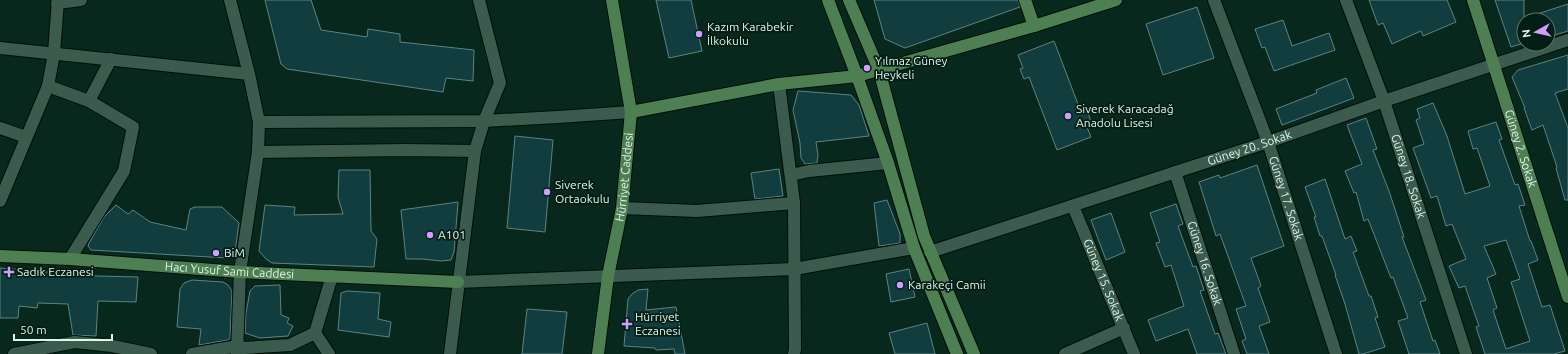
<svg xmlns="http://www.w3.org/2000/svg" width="1568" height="354" viewBox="0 0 1568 354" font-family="Ubuntu,sans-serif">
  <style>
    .building { fill: #113d3e; stroke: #5d8382; fill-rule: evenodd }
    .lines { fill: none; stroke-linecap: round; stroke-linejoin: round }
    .street-casing { stroke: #001008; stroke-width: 14 }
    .secondary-casing { stroke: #001008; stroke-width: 14 }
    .street { stroke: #3b5b4e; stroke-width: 12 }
    .secondary { stroke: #4e7f53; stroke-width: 12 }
    .poi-dot { fill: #d39cfd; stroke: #001e14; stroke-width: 1.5 }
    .labels { text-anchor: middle; stroke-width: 3.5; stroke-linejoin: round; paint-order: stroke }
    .poi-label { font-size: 12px; fill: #e2f4ec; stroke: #001e14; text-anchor: start }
    .street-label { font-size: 12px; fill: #e2f4ec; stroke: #001e14 }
  </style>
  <rect width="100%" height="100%" fill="#08281d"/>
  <g class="building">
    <polygon points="265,0 311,0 321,30 367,37 368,29 400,34 400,42 474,50 473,81 446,78 443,92 287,69 281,64"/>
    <polygon points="656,0 691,0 702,51 669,58"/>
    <polygon points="874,0 1018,0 1020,7 905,48 885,39"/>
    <polygon points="1369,0 1447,0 1456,22 1423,36 1421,31 1392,44 1383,23 1378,25"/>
    <polygon points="1495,0 1524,0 1524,43 1511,47"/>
    <polygon points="1568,4 1568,31 1548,37 1548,20 1525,20 1525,18"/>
    <polygon points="1197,7 1214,58 1163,75 1146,24"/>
    <polygon points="1283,20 1292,46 1329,33 1335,50 1274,71 1265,47 1262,48 1255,29"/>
    <polygon points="1054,41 1081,112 1087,110 1092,125 1087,127 1091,137 1057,150 1029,77 1024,79 1020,69 1023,68 1018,55"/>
    <polygon points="1568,55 1568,89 1555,93 1568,128 1568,200 1565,200 1556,168 1557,167 1543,125 1532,130 1524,108 1525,108 1512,77 1518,70"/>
    <polygon points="1346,78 1354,98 1282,125 1276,109 1317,93 1316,90"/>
    <polygon points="798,91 851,95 859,105 869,136 816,142 818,155 817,163 805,164 801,158 800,143 793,110"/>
    <path d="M1433,103L1447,136L1465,194L1490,186L1477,148L1473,149L1468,131L1496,122L1502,139L1499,140L1515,185L1518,184L1525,205L1519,206L1530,241H1531L1538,260L1528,264L1542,307L1550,305L1565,351L1554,354H1485L1476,327L1479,326L1465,286L1459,288L1449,266L1466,259L1452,224L1446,226L1437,196L1431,198L1413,148L1424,144L1416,120L1420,118L1417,109ZM1506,240L1520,279L1511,282L1530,341L1506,349L1493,310L1497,308L1487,278L1496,274L1484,246Z"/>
    <polygon points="1366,118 1377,149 1373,150 1389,191 1404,237 1402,237 1426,300 1420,302 1433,341 1435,340 1440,354 1409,354 1398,321 1408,318 1393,277 1391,278 1368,219 1364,221 1356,192 1354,193 1345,171 1362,164 1347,125"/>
    <polygon points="515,136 553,140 545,232 507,228"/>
    <polygon points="1257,165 1284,246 1251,258 1261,286 1258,288 1270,322 1259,326 1269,354 1247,354 1242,341 1246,339 1236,309 1246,306 1220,234 1216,236 1199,182 1219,175 1220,178"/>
    <polygon points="779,169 783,196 755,199 751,173"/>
    <polygon points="339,170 370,170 371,231 377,239 374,267 272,263 266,259 259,251 265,205 295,207 294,215 343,214 338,197"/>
    <polygon points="1325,179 1345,239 1351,236 1357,251 1353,252 1369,296 1371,296 1378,317 1375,318 1385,347 1363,354 1359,354 1345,304 1335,275 1336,275 1322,236 1320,236 1314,217 1316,217 1305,187"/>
    <polygon points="887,200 900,234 900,243 879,246 874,203"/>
    <polygon points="458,202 454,252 451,260 441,261 422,259 406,259 401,210"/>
    <polygon points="1176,204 1183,224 1178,226 1193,267 1196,266 1204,290 1200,291 1215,334 1218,333 1226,354 1197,354 1188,329 1156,341 1148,320 1184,306 1171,265 1165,267 1156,243 1160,242 1150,213"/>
    <polygon points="116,205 128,214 133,210 150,222 186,230 190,209 195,207 222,207 239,223 235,252 227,258 91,250 88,246 89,243 104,217"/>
    <polygon points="1111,213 1125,252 1106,260 1091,220"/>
    <polygon points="0,268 59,273 59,275 138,277 136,302 98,301 96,336 73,335 68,304 38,303 37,308 19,306 18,318 0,318"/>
    <polygon points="909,269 915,297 891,302 886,274"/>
    <polygon points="192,280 223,282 228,285 232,291 230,338 228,340 199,345 201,329 177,327 180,289 184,283"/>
    <polygon points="280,285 281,315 289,318 287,323 293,326 288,336 260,338 245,333 246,313 250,291 255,286"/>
    <polygon points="648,289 646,310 676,307 685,354 675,354 674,349 656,350 655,348 624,346 628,299 632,294 638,290"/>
    <polygon points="347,291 380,293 378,319 391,322 389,337 338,330 341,293"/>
    <polygon points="527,309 567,312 562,354 522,354"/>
    <polygon points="927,323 935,354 895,354 889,333"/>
  </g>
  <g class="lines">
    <defs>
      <g id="street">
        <polyline points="230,0 249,74 259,122 484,121 558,117 631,112"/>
        <path id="s1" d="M1214,0L1268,142L1336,354"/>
        <path id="s2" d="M1346,0L1384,101L1466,354"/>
        <polyline points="57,3 81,0"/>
        <polyline points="0,48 249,74"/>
        <polyline points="779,84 794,203 795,349 794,354"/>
        <polyline points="48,86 89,101 133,127 124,171 70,259"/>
        <polyline points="89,101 111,59"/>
        <polyline points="0,128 26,137"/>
        <polyline points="258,152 406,150 475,151"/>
        <path id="s3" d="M1175,172L1234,354"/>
        <polyline points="791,175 809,171 888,163"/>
        <polyline points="0,201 48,86 54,53 58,0"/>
        <path id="s4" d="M1073,206L1134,354"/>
        <polyline points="622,208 697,211 794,203"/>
        <path id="s5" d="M930,252L1268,142L1384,101L1568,40"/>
        <polyline points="458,282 794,269 914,248"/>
        <polyline points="315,333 332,276"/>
        <polyline points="14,354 75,342 112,346 151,354"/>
        <polyline points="192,354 238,346 244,348 290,345 315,333 329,354"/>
        <polyline points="237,354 240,272 258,152 259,122"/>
        <polyline points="450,354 475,151 484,121 500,83 479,0"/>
        <polyline points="1065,354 1124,328"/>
      </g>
      <g id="secondary">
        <polyline points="828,0 857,76 888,163 914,248 957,354"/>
        <polyline points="849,0 879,70 924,236 974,354"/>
        <polyline points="1025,0 1034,26"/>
        <path id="s6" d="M1473,0L1568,297"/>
        <polyline points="631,112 779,84 857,76 1034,26 1116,0"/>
        <path id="s7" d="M0,256L70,259L240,272L458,282"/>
        <path id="s8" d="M598,354L608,276L622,208L631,112L612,0"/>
      </g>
    </defs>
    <use href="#street" class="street-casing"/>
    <use href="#secondary" class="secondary-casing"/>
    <use href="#street" class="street"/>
    <use href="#secondary" class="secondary"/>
  </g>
  <g class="poi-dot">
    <circle cx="699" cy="34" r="4"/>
    <circle cx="867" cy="68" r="4"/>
    <circle cx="1068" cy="116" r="4"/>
    <circle cx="547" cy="192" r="4"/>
    <circle cx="430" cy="235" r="4"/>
    <circle cx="216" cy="253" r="4"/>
    <path d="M7 266h4v4h4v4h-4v4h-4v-4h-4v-4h4z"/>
    <circle cx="900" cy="285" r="4"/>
    <path d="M625 318h4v4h4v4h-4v4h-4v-4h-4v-4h4z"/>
  </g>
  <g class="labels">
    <g class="poi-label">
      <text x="707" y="31">Kazım Karabekir<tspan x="707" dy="14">İlkokulu</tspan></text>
      <text x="875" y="65">Yılmaz Güney<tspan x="875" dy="14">Heykeli</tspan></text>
      <text x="1076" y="113">Siverek Karacadağ<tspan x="1076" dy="14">Anadolu Lisesi</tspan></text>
      <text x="555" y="189">Siverek<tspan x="555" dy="14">Ortaokulu</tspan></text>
      <text x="438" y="239">A101</text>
      <text x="224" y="257">BiM</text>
      <text x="17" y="276">Sadık Eczanesi</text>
      <text x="908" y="289">Karakeçi Camii</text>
      <text x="635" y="321">Hürriyet<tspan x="635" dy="14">Eczanesi</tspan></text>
    </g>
    <g class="street-label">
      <text dy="4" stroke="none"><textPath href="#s5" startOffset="336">Güney 20. Sokak</textPath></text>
      <text dy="4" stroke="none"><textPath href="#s6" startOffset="156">Güney 2. Sokak</textPath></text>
      <text dy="4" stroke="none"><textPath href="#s2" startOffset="187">Güney 18. Sokak</textPath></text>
      <text dy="4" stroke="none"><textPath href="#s8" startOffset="179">Hürriyet Caddesi</textPath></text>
      <text dy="4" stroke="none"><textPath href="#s1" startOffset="211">Güney 17. Sokak</textPath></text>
      <text dy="4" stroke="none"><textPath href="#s3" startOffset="96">Güney 16. Sokak</textPath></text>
      <text dy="4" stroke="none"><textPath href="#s7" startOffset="230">Hacı Yusuf Sami Caddesi</textPath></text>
      <text dy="4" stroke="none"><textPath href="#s4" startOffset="80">Güney 15. Sokak</textPath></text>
    </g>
  </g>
  <g transform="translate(1536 32) rotate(262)"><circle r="19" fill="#001e14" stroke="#5a746a"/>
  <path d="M0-3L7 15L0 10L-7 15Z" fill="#d39cfd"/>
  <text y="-6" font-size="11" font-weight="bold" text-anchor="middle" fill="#e2f4ec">N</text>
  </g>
  <path d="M14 334v6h98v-6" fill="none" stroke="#e2f4ec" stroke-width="2"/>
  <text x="20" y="334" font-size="12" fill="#e2f4ec" stroke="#001e14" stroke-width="3" paint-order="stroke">50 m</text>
</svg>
